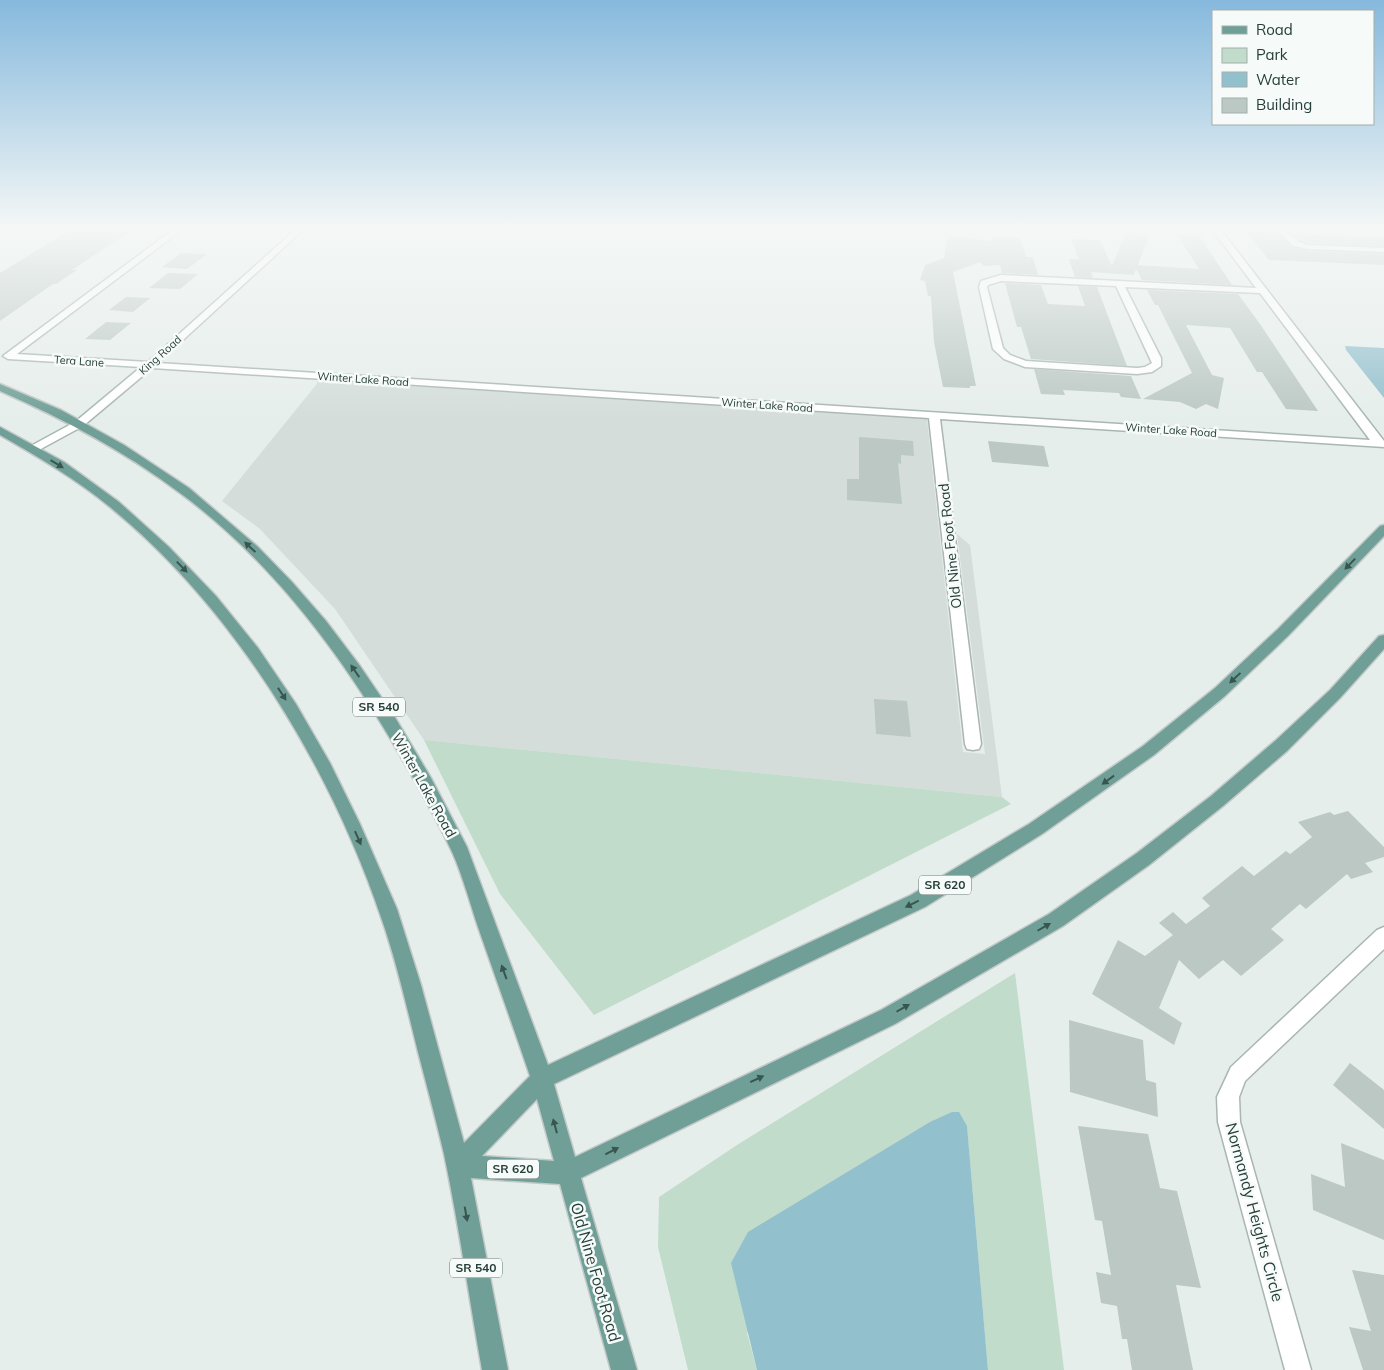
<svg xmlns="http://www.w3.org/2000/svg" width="1384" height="1370" viewBox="0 0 1384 1370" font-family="Mulish,sans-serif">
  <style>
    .built { fill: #d4ddda }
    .green { fill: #c1dcca }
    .water { fill: #93c0cd }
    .building { fill: #bbc8c4 }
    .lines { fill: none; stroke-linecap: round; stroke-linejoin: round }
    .minor-casing { stroke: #a9b6b2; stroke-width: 3 }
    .major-casing { stroke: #c2c9c8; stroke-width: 3 }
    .minor { fill: #fff; fill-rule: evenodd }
    .major { fill: #6f9f96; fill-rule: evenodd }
    .oneway { fill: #385650 }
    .labels { text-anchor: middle; stroke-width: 5; stroke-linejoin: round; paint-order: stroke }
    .far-street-label { font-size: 11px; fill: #263e39; stroke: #f6faf8 }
    .shield { fill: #f6faf8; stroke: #647672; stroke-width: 1 }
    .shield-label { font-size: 12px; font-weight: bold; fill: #263e39 }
    .street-label { font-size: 14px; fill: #263e39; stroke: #f6faf8 }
    .near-street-label { font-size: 16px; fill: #263e39; stroke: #f6faf8 }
  </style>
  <rect width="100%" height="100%" fill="#e6eeeb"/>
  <polygon class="built" points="318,380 927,419 963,752 985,754 957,534 970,545 1002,797 424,740 335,609 260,529 222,501 316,385"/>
  <g class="green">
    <polygon points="424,740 1002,797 1011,804 594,1015 500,894"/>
    <polygon points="1015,973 1064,1370 988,1370 967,1127 747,1333 757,1370 688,1370 658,1247 659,1197 737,1145"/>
  </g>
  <g class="water">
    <polygon points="1345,346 1384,348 1384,398 1346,350"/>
    <polygon points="952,1112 959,1112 967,1126 988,1370 757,1370 731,1263 748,1232 930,1122"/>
  </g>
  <g class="building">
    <polygon points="72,229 134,229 72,270 77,270 56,284 53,284 0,321 0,273"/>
    <polygon points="1246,231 1277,233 1292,247 1308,251 1384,254 1384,265 1269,260"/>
    <polygon points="1126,232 1149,236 1138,265 1199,269 1176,233 1198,234 1232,285 1142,280 1136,269 1134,275 1091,272 1093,278 1075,277 1069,259 1079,259 1071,239 1100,240 1112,266"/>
    <polygon points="1292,233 1384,238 1384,246 1308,243 1300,240"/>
    <polygon points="948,236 993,241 992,237 1020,238 1026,257 1033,257 1038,275 1002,273 1000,265 984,266 980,262 953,272 976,386 970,386 970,388 943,387 934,342 931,296 928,296 925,281 920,280 925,265 944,258"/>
    <polygon points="181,253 207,254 187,269 162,267"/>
    <polygon points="168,273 198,274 180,289 149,288"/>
    <polygon points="1005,283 1041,285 1048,304 1085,306 1078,286 1097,287 1127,366 1031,359 1021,327 1017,327"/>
    <polygon points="1147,290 1238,294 1260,324 1318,411 1286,409 1262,372 1257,372 1230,328 1186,325 1212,375 1224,378 1218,409 1206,404 1196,409 1180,402 1143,399 1192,373 1158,305 1155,305"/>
    <polygon points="126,297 150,298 133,312 109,310"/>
    <polygon points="106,322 131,323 110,340 85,339"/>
    <polygon points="1034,369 1131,376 1141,399 1121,397 1119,393 1063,390 1065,395 1041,394"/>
    <polygon points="859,437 913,441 914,456 901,455 901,464 898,463 902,504 847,500 847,479 859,479"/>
    <polygon points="988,441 1044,446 1049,467 992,462"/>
    <polygon points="874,699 907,701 911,737 876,734"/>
    <polygon points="1348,811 1384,847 1384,857 1365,863 1373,872 1351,879 1347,874 1306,909 1300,904 1271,929 1284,940 1241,976 1223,960 1199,979 1179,960 1159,1008 1182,1023 1174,1045 1092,994 1118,940 1145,956 1173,935 1159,923 1173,912 1186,924 1210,906 1202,898 1242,866 1254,876 1286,851 1290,854 1312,837 1298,822 1330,812 1334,815"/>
    <polygon points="1069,1020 1143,1040 1146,1080 1156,1083 1158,1117 1070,1092"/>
    <polygon points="1350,1063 1384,1090 1384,1129 1333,1085"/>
    <polygon points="1078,1126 1148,1134 1160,1188 1177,1191 1201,1288 1176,1285 1193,1370 1132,1370 1127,1339 1122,1339 1117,1306 1101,1303 1096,1272 1111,1275 1102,1221 1095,1220"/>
    <polygon points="1341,1143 1384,1160 1384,1240 1313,1210 1311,1174 1345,1187"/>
    <polygon points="1352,1270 1384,1275 1384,1370 1363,1370 1349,1327 1371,1331"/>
  </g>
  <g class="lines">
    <defs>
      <g id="minor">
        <path d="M174,229H183L17,354L148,362L296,229H304L158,363L1370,440L1260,293L1125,287L1161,358V366L1152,372L1137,374L1025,367L1004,359L993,349L979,287L981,281L1001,275L1256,288L1212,229H1220L1384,441V447L940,419L981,744L979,749L973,750L967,749L965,744L929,418L152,368L83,426L37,451H29L27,449L29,447L75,422L141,367L8,359L3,356ZM1001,281L1116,286L1152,363L1145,367L1137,368L1026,361L1010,355L1003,348L987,287L988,285Z"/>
        <polygon points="1049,229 1096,229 1092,231 1053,231"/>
        <polygon points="1276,229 1284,229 1299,242 1308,245 1384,248 1384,252 1308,249 1293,246"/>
        <polygon points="1384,927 1384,949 1245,1081 1239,1097 1240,1122 1311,1370 1285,1370 1218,1122 1217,1097 1231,1067 1377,930"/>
      </g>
      <path id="major" d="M0,384L61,410L124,445L189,488L258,547L292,582L326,621L360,666L396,719L431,778L467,847L548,1065L911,895L1029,824L1143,746L1215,688L1278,629L1380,526L1384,525V536L1288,636L1225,696L1154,755L1042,834L925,907L554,1084L575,1157L881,1010L1049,914L1137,853L1211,796L1275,741L1330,690L1379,636L1384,635V649L1340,698L1287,751L1223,806L1149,865L1063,926L895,1024L581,1178L637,1370H611L560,1184L471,1178L508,1370H482C469,1298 459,1225 444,1154C436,1120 427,1086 418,1052C407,1008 397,963 382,920C331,768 235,609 110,507C76,479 38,457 0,435V427L64,462L119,502L169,547L216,596L258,648L296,704L330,763L360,824L397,909L421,985L464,1143L530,1076C513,1026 495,976 478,927C470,903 463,877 453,854C439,823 421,792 404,762C346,661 275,563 180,493C124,451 64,419 0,391ZM537,1099L554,1161L482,1156Z"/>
    </defs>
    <use href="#minor" class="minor-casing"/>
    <use href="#major" class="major-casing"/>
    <use href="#minor" class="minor"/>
    <use href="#major" class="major"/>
  </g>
  <defs><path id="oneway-solid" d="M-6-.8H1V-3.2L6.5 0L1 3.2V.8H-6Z" transform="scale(1.25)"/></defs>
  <g class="oneway">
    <use href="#oneway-solid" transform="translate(57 464) rotate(31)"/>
    <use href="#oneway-solid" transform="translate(250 547) rotate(-137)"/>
    <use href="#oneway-solid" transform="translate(1350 564) rotate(134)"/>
    <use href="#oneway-solid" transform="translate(182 567) rotate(46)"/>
    <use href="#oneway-solid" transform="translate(355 671) rotate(-125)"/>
    <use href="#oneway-solid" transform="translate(1235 678) rotate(137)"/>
    <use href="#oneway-solid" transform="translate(282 694) rotate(57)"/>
    <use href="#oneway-solid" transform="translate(1108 780) rotate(144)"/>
    <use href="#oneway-solid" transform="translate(358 838) rotate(66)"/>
    <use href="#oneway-solid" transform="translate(912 904) rotate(154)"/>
    <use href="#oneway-solid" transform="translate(1044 927) rotate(-30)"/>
    <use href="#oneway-solid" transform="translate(504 972) rotate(-110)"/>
    <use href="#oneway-solid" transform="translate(903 1008) rotate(-30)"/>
    <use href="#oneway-solid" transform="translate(757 1079) rotate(-25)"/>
    <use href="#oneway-solid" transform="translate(555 1126) rotate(-105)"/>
    <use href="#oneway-solid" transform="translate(612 1151) rotate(-27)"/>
    <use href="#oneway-solid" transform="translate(466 1214) rotate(80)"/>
  </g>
  <linearGradient id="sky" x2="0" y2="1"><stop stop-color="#86b9dd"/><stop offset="0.54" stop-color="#f4f7f6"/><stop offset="1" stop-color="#f4f7f6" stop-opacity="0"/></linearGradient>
  <rect width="1384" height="421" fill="url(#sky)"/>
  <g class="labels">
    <g class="far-street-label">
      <text transform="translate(160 355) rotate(-42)" y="4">King Road</text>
      <text transform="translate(79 361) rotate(4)" y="4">Tera Lane</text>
      <text transform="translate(363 379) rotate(4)" y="4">Winter Lake Road</text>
      <text transform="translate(767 405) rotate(4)" y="4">Winter Lake Road</text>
      <text transform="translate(1171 430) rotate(4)" y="4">Winter Lake Road</text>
    </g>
    <g class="shield">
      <rect x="353" y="697.5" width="52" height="19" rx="4"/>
      <rect x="919" y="875.5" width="52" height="19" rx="4"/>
      <rect x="487" y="1159.5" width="52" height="19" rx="4"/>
      <rect x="450" y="1258.5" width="52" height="19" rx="4"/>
    </g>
    <g class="shield-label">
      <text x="379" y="711">SR 540</text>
      <text x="945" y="889">SR 620</text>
      <text x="513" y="1173">SR 620</text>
      <text x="476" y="1272">SR 540</text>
    </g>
    <g class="street-label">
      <text transform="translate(950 546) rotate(-96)" y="5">Old Nine Foot Road</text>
      <text transform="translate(424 785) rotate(61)" y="5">Winter Lake Road</text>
    </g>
    <g class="near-street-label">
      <text transform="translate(1255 1212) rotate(75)" y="6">Normandy Heights Circle</text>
      <text transform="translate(596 1272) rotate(74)" y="6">Old Nine Foot Road</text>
    </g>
  </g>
  <rect x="1212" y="10" width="162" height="115" fill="#f6faf8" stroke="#a3afac"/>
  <rect x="1222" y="26" width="25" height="8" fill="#6f9f96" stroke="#a3afac"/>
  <text x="1256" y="35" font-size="15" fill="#263e39">Road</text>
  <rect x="1222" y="48" width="25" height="15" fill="#c1dcca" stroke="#a3afac"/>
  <text x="1256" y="60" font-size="15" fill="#263e39">Park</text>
  <rect x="1222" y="72" width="25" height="15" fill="#93c0cd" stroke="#a3afac"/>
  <text x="1256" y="85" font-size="15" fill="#263e39">Water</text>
  <rect x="1222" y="98" width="25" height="15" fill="#bbc8c4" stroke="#a3afac"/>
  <text x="1256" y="110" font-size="15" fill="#263e39">Building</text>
</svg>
